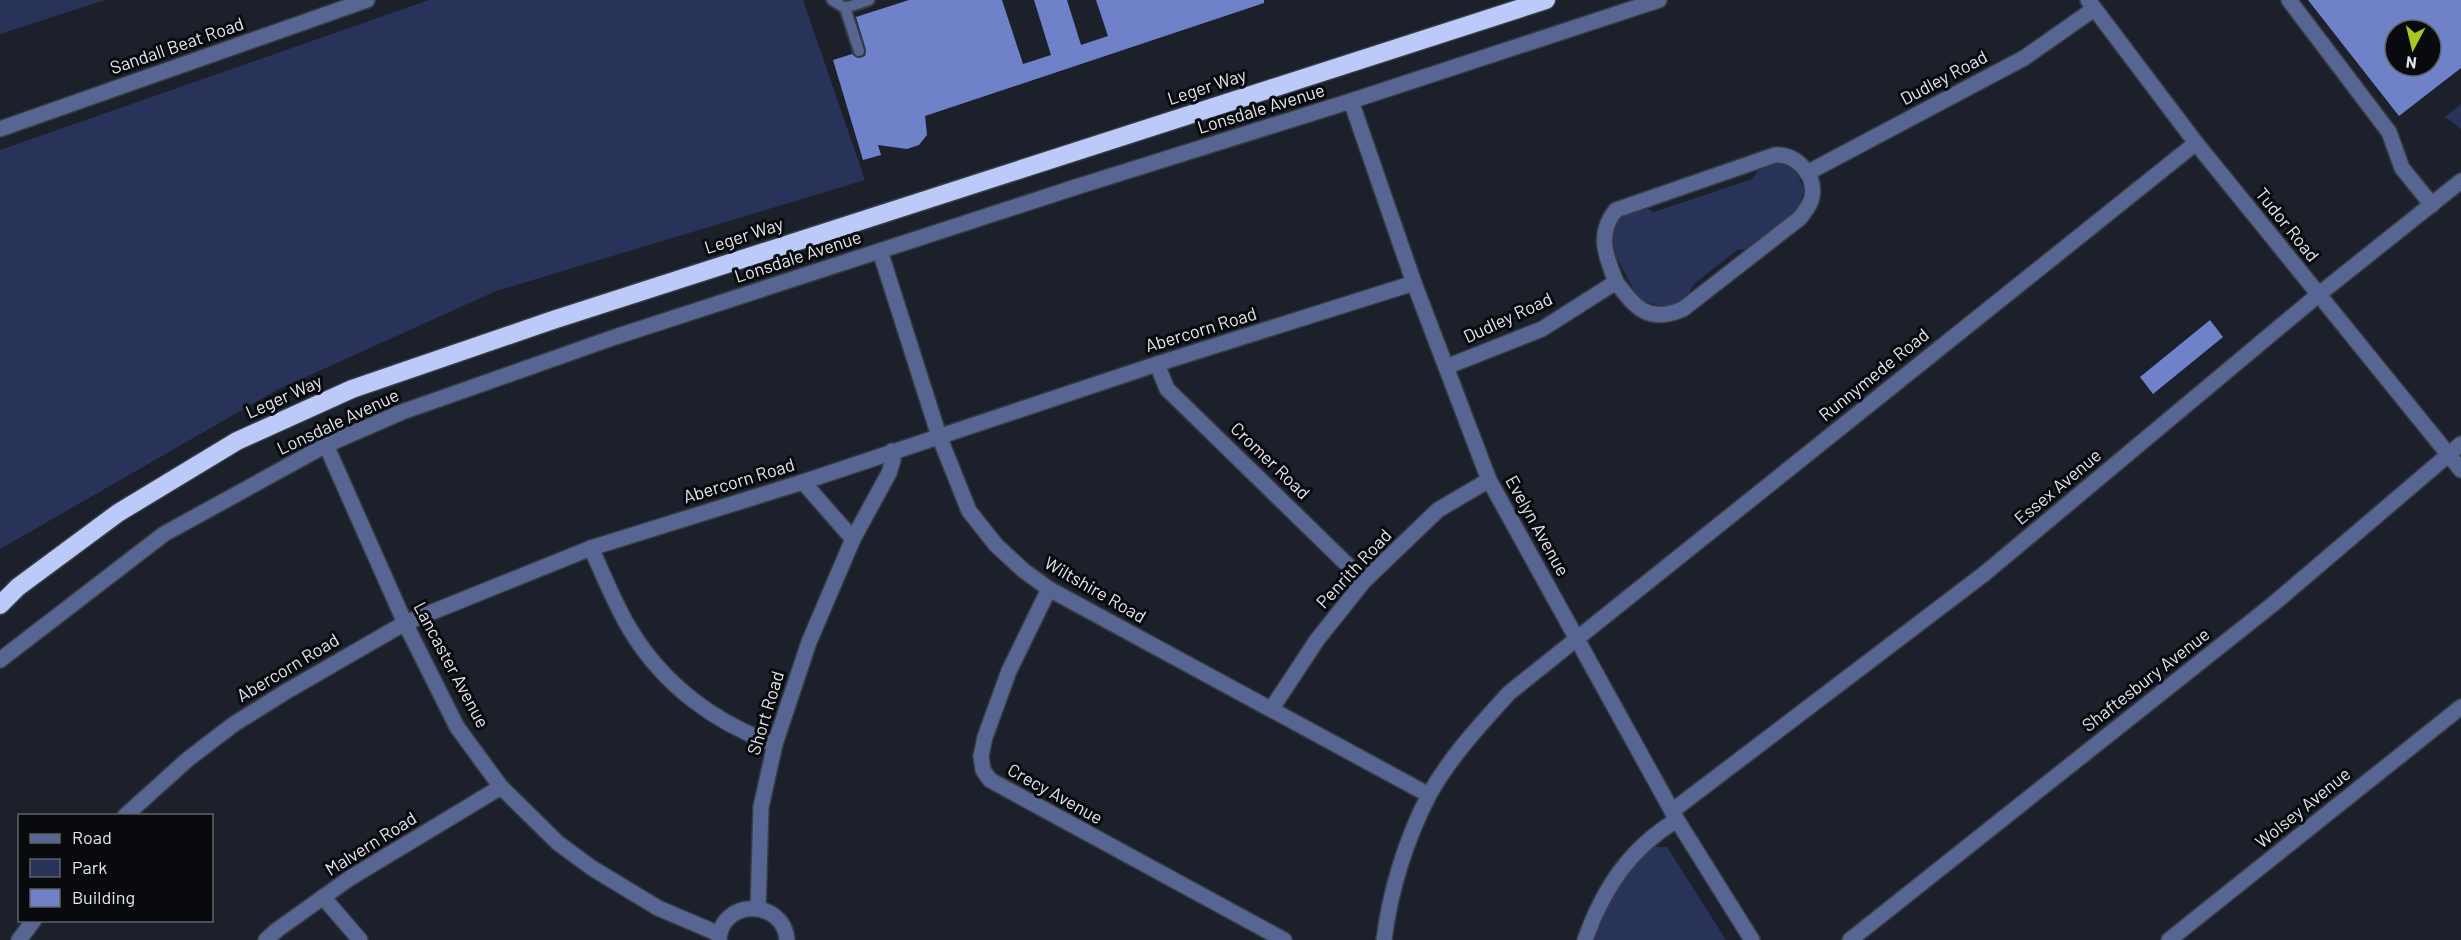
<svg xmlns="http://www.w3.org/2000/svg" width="2461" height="940" viewBox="0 0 2461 940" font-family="Barlow,sans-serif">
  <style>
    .green { fill: #29335a }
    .building { fill: #6f82c9; fill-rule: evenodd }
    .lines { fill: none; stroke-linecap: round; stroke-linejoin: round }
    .lane-casing { stroke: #383c45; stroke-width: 14 }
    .street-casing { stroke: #383c45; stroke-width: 18 }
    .highway-casing { stroke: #383c45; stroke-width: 21 }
    .lane { stroke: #576593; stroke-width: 10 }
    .street { stroke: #576593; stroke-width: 15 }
    .highway { stroke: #bccaf9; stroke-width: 18 }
    .labels { text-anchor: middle; stroke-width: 6; stroke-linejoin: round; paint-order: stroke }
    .street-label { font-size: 18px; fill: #e3e5ec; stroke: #080a0e }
  </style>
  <rect width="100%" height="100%" fill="#1c202a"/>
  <g class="green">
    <polygon points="0,0 105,0 0,34"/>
    <polygon points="429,0 803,0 865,180 496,291 277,390 0,549 0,150"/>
    <polygon points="2461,104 2461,129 2445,117"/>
    <polygon points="1781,163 1795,170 1804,189 1799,210 1789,218 1747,249 1737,250 1694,284 1688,295 1674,305 1660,306 1644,301 1635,292 1617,258 1612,240 1612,230 1618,221 1626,214 1644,207 1654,212 1752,179 1760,168"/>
    <path d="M1654,847H1667L1726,940H1595C1603,912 1626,859 1654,847Z"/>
  </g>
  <g class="building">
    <polygon points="909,0 1002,0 1023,64 1051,55 1034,0 1067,0 1081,45 1108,36 1096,0 1264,0 1264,3 925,116 927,135 919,145 907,149 878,145 881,155 863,160 833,60 852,54 858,58 865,56 866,50 856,17"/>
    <path d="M2308,0H2461V68L2399,116ZM2395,30H2431V66H2395Z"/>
    <polygon points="2210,320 2223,337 2153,394 2140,377"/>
  </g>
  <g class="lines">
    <defs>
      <g id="lane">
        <polyline points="832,0 845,8 859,51"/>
        <polyline points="845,8 869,0"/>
      </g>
      <g id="street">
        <polyline points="2088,0 2196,143 2461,470"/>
        <polyline points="2289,0 2389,132 2402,168 2432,205"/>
        <polyline points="1351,101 1414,283 1489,480 1677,820 1752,940"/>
        <polyline points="0,129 367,0"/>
        <polyline points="1807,173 2024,58 2094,9"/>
        <polyline points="880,251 939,436 969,511 996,545 1023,570 1049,589 1429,795"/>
        <polyline points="1157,364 1167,389 1364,581"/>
        <path d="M1446,367L1542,329L1616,282C1606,256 1596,234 1616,210L1775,155C1797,154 1816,175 1812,197C1810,206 1805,211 1800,218L1683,309C1648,324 1636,308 1616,282"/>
        <polyline points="326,445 405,623 457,727 501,787 558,843 592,868 658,908 719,934"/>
        <polyline points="803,482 853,539"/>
        <path d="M591,548C604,576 615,605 631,631C664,685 716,724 775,744"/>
        <polyline points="1049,589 1009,671 985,737 981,756 983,770 990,780 1284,940"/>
        <polyline points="0,660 164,534 326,445 402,412 615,337 1076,187 1351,101 1659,0"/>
        <polyline points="1272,708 1317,640 1364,581 1438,510 1489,480"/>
        <polyline points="1672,811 1984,574 2318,295 2461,181"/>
        <polyline points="125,816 187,760 234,724 287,691 405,623 591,548 803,482 1157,364 1414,283"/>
        <polyline points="323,897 360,940"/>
        <polyline points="758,908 761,807 775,744 809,642 853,539 889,473 893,460 892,451"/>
        <polyline points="19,940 34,920"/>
        <polyline points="266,940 277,930 350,878 501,787"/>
        <path d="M719,940C721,898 784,899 787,940"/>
        <path d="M1384,940C1390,891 1406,839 1429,795C1450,757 1480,725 1509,693L2196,143"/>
        <path d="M1585,940C1603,889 1630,848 1677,820"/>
        <polyline points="1850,940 2272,605 2461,444"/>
        <polyline points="2169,940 2461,707"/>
      </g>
      <polyline id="highway" points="0,605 18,587 118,513 237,441 352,389 553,320 1546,0"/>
    </defs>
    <use href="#lane" class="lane-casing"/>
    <use href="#street" class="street-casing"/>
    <use href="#highway" class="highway-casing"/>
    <use href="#lane" class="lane"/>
    <use href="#street" class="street"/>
    <use href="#highway" class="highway"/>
  </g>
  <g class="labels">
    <g class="street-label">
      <text transform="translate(177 46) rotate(-19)" y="6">Sandall Beat Road</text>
      <text transform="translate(1944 78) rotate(-28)" y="6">Dudley Road</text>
      <text transform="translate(1207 87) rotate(-18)" y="6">Leger Way</text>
      <text transform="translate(1261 109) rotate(-17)" y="6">Lonsdale Avenue</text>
      <text transform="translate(2287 225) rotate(51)" y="6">Tudor Road</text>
      <text transform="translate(744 236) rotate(-18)" y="6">Leger Way</text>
      <text transform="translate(798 257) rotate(-18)" y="6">Lonsdale Avenue</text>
      <text transform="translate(1508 318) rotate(-25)" y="6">Dudley Road</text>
      <text transform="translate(1201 330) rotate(-17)" y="6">Abercorn Road</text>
      <text transform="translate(1874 375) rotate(-39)" y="6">Runnymede Road</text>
      <text transform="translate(284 397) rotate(-24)" y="6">Leger Way</text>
      <text transform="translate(338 422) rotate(-25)" y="6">Lonsdale Avenue</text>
      <text transform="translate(1270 461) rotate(44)" y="6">Cromer Road</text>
      <text transform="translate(739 481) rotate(-17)" y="6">Abercorn Road</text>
      <text transform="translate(2058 487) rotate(-40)" y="6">Essex Avenue</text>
      <text transform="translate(1537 526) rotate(61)" y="6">Evelyn Avenue</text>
      <text transform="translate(1354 569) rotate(-47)" y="6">Penrith Road</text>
      <text transform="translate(1095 590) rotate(30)" y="6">Wiltshire Road</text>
      <text transform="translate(451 665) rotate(62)" y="6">Lancaster Avenue</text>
      <text transform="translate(288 668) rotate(-31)" y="6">Abercorn Road</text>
      <text transform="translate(2146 680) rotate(-38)" y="6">Shaftesbury Avenue</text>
      <text transform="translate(766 713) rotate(-73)" y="6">Short Road</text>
      <text transform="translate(1055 794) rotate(29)" y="6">Crecy Avenue</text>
      <text transform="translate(2303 808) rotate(-39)" y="6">Wolsey Avenue</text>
      <text transform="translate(371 844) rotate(-32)" y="6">Malvern Road</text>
    </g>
  </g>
  <rect x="18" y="814" width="195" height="108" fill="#080a0e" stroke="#606267" stroke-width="1.5"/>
  <rect x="30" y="834" width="30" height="9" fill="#576593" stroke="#606267" stroke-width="1.5"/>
  <text x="72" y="844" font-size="18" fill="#e3e5ec">Road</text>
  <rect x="30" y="859" width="30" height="18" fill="#29335a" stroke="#606267" stroke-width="1.5"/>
  <text x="72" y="874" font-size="18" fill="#e3e5ec">Park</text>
  <rect x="30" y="889" width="30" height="18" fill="#6f82c9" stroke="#606267" stroke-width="1.5"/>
  <text x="72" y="904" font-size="18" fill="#e3e5ec">Building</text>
  <g transform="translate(2413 48) rotate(187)"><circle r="28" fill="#080a0e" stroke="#606267" stroke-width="1.5"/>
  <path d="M0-4.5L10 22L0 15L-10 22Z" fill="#a7c820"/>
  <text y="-9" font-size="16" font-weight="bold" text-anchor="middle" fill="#e3e5ec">N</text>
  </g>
</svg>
